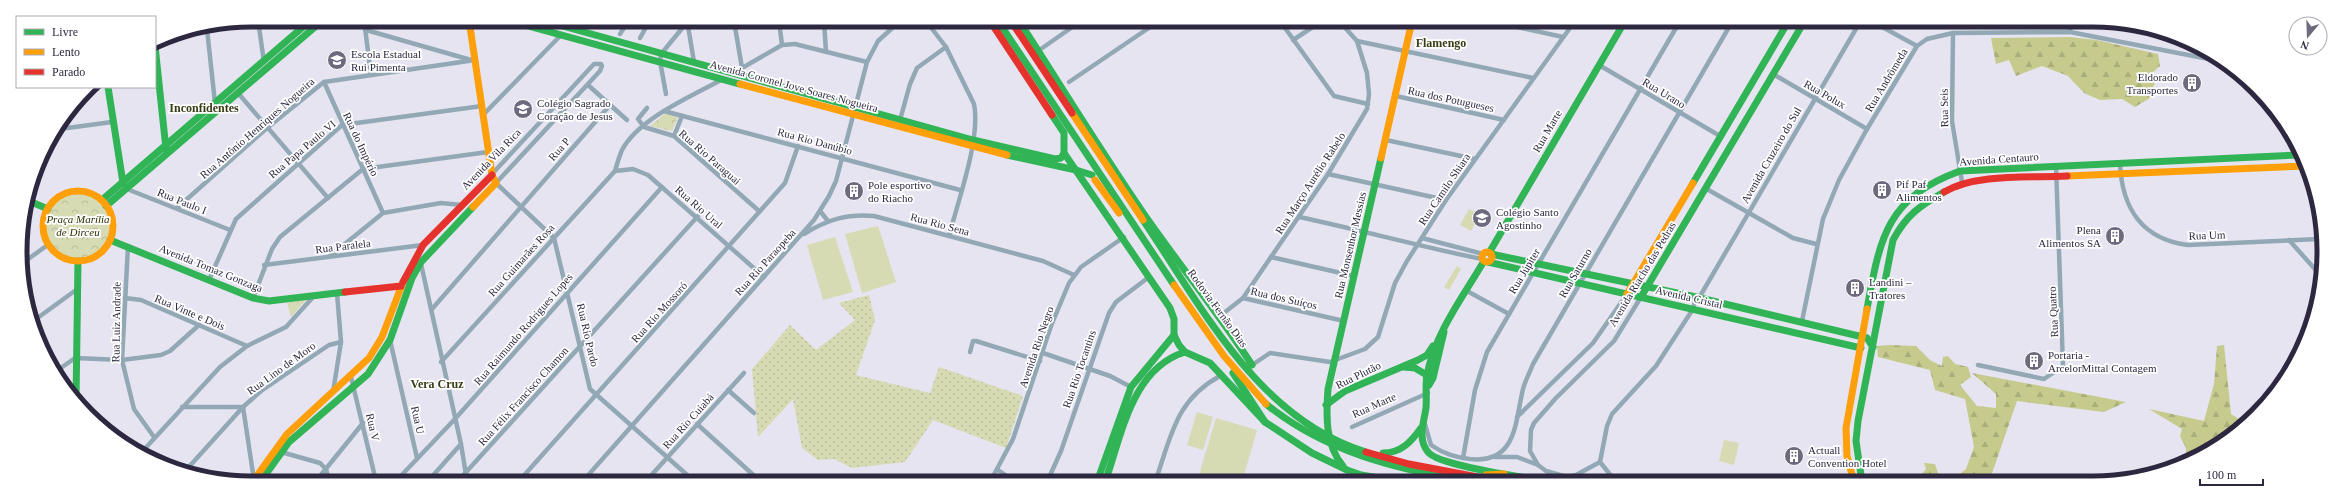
<svg xmlns="http://www.w3.org/2000/svg" width="2344" height="503" viewBox="0 0 2344 503" font-family="Georgia,serif">
  <style>
    .grass { fill: url(#grass-dots) }
    .forest { fill: url(#forest-firs) }
    .park { fill: url(#park-crowns) }
    .pitch { fill: #d7dbb3 }
    .lines { fill: none; stroke-linecap: round; stroke-linejoin: round }
    .street { stroke: #93a8b5; stroke-width: 4.5 }
    .fast { stroke: #30b455; stroke-width: 7 }
    .slow { stroke: #ff9f0a; stroke-width: 7 }
    .jam { stroke: #e5322d; stroke-width: 7 }
    .labels { text-anchor: middle; stroke-width: 3.5; stroke-linejoin: round; paint-order: stroke }
    .poi-label { font-size: 11px; fill: #2d2840; stroke: #fff; text-anchor: start }
    .street-label { font-size: 11px; fill: #2d2840; stroke: #fff }
    .park-label { font-size: 11px; font-style: italic; fill: #2c3000; stroke: #fff }
    .neighbourhood-label { font-size: 12px; font-weight: bold; fill: #383c14; stroke: #fff }
    .rim { fill: none; stroke: #2d2840; stroke-width: 5 }
  </style>
  <defs>
    <pattern id="grass-dots" width="8" height="8" patternUnits="userSpaceOnUse"><rect width="8" height="8" fill="#d7dbb3"/><path d="M2 2h.1M6 6h.1" fill="none" stroke="#b9bc9b" stroke-width="1.8" stroke-linecap="round"/></pattern>
    <pattern id="forest-firs" width="22" height="20" patternUnits="userSpaceOnUse"><rect width="22" height="20" fill="#c6cb8d"/><path d="M5 1l3.5 6h-7zM16 11l3.5 6h-7z" fill="#aaae7b"/></pattern>
    <pattern id="park-crowns" width="20" height="18" patternUnits="userSpaceOnUse"><rect width="20" height="18" fill="#d7dbb3"/><path d="M2 6a3 3 0 1 1 6 0M12 15a3 3 0 1 1 6 0" fill="none" stroke="#b9bc9b"/></pattern>
  </defs>
  <rect width="100%" height="100%" fill="#e6e4f1"/>
  <polygon class="grass" points="869,295 875,320 856,375 930,393 939,367 1023,396 1006,448 933,420 905,462 852,468 834,459 818,460 802,448 793,399 758,437 752,369 790,325 816,350 855,320 839,303"/>
  <g class="forest">
    <polygon points="2070,37 2097,40 2158,54 2160,66 2152,73 2156,78 2150,98 2135,107 2122,99 2100,100 2084,93 2068,76 2042,66 2016,76 2009,60 1996,64 1991,38"/>
    <polygon points="1890,345 1916,346 1930,360 1942,366 1943,357 1948,356 1955,364 1968,367 1971,377 1960,385 1977,406 1996,408 1996,394 1972,373 2126,402 2104,412 2017,401 1989,482 1949,482 1966,469 1974,447 1965,399 1935,390 1930,370 1878,357 1877,346"/>
    <polygon points="2224,345 2231,414 2245,423 2195,459 2186,461 2186,448 2180,436 2182,429 2149,409 2204,421 2214,384 2217,346"/>
    <polygon points="1924,463 1935,464 1940,479 1945,482 1915,482 1926,469"/>
  </g>
  <g class="park">
    <polygon points="666,113 678,117 672,131 650,126"/>
    <circle cx="78" cy="226" r="33"/>
    <polygon points="306,300 291,317 287,303"/>
  </g>
  <g class="pitch">
    <polygon points="1469,209 1480,215 1471,231 1460,225"/>
    <polygon points="878,226 896,282 862,293 845,234"/>
    <polygon points="835,237 853,292 823,300 807,245"/>
    <polygon points="1457,266 1461,269 1449,290 1444,287"/>
    <polygon points="1197,412 1213,417 1203,450 1187,445"/>
    <polygon points="1216,418 1257,430 1242,482 1222,482 1199,475"/>
    <polygon points="1724,440 1739,443 1734,465 1719,461"/>
    <polygon points="1183,473 1212,482 1180,482"/>
  </g>
  <g class="lines">
    <g class="street">
      <polyline points="258,20 264,62"/>
      <polyline points="364,20 371,75"/>
      <polyline points="573,20 583,31"/>
      <polyline points="687,20 694,62"/>
      <polyline points="734,21 742,68"/>
      <polyline points="779,21 782,45"/>
      <polyline points="824,21 826,52"/>
      <path d="M926,21L946,47L974,104C981,138 958,201 949,236"/>
      <polyline points="1141,21 1147,29"/>
      <polyline points="1280,21 1334,96 1368,104"/>
      <polyline points="1490,21 1563,37"/>
      <polyline points="1873,22 1917,46"/>
      <polyline points="207,29 215,103"/>
      <polyline points="366,30 471,60"/>
      <polyline points="2070,32 2070,22"/>
      <polyline points="1953,33 1952,121 1962,182"/>
      <polyline points="620,34 629,20"/>
      <polyline points="640,38 650,20"/>
      <polyline points="1293,40 1322,21"/>
      <polyline points="1357,41 1533,78"/>
      <polyline points="1038,51 1081,21"/>
      <polyline points="1599,65 1720,136"/>
      <polyline points="735,72 782,45 795,44 867,62"/>
      <polyline points="1773,74 1867,129"/>
      <polyline points="324,82 383,213"/>
      <polyline points="1069,82 1159,21"/>
      <polyline points="588,85 627,120"/>
      <polyline points="238,93 328,198"/>
      <polyline points="666,94 660,61 661,54 689,20"/>
      <polyline points="1396,96 1504,120"/>
      <polyline points="647,108 638,119 644,127 674,136 759,211"/>
      <polyline points="664,111 960,190"/>
      <polyline points="483,115 561,35"/>
      <polyline points="900,120 910,84 917,68 946,47"/>
      <polyline points="60,129 112,122"/>
      <polyline points="674,136 682,116"/>
      <polyline points="1386,140 1475,159"/>
      <path d="M2120,164C2122,208 2142,239 2188,245L2319,239"/>
      <polyline points="615,171 633,169 648,175 764,277"/>
      <polyline points="492,174 594,64 601,64 602,66 600,71 496,183 554,238 590,389 694,481"/>
      <polyline points="1328,174 1446,200"/>
      <polyline points="1705,188 1793,238 1816,244"/>
      <polyline points="127,189 230,230"/>
      <polyline points="177,208 267,128 324,82 475,60"/>
      <polyline points="820,211 828,221"/>
      <path d="M1299,217C1361,230 1421,247 1482,259"/>
      <path d="M804,234C828,219 847,214 874,216L1043,261L1074,275"/>
      <polyline points="1422,238 1483,254"/>
      <polyline points="2289,240 2322,277"/>
      <polyline points="128,246 122,360 134,409 154,437"/>
      <polyline points="330,256 383,213 441,203 462,205"/>
      <polyline points="1271,257 1354,276"/>
      <polyline points="24,262 49,244"/>
      <polyline points="421,264 461,444 467,481"/>
      <polyline points="264,265 423,245"/>
      <polyline points="209,280 236,219 342,125 482,106"/>
      <polyline points="1467,291 1509,314"/>
      <polyline points="125,298 141,300 247,346"/>
      <polyline points="253,298 272,249 280,237 363,169 488,152"/>
      <polyline points="1243,298 1344,321"/>
      <polyline points="1699,298 1860,22"/>
      <polyline points="432,309 610,105"/>
      <polyline points="1220,316 1243,298 1271,257 1328,174 1367,109 1369,94 1367,73 1357,41 1339,21"/>
      <polyline points="1802,321 1823,219 1839,180 1867,129 1917,46 1927,39 1953,33 2070,32 2219,61"/>
      <polyline points="32,322 76,290"/>
      <polyline points="390,340 417,458"/>
      <polyline points="970,352 973,341 976,341 1040,361"/>
      <polyline points="1043,353 1110,376 1131,387"/>
      <path d="M441,362L615,171C617,164 619,157 622,150C639,118 692,96 723,79"/>
      <polyline points="1252,365 1270,353 1330,362 1365,349 1378,337 1395,283 1407,261 1446,200 1575,21"/>
      <polyline points="1978,365 2044,379 2063,366 2056,166"/>
      <polyline points="58,370 75,358 122,360 161,355 170,351 199,325"/>
      <polyline points="351,377 376,481"/>
      <polyline points="728,390 754,413"/>
      <polyline points="333,392 341,342 337,293"/>
      <polyline points="182,407 243,407"/>
      <polyline points="243,407 254,480"/>
      <polyline points="1517,417 1593,343 1627,294"/>
      <path d="M1424,421L1431,445C1444,454 1455,457 1470,459C1517,464 1515,422 1523,389C1525,381 1530,372 1533,364L1732,22"/>
      <polyline points="697,424 760,481"/>
      <polyline points="1352,427 1428,393"/>
      <polyline points="281,452 320,463 326,469 329,481"/>
      <polyline points="140,454 220,367 247,346 286,327 314,296"/>
      <polyline points="1495,457 1517,457 1538,465"/>
      <polyline points="1463,458 1475,390 1487,352 1680,21"/>
      <polyline points="1600,462 1576,475 1567,477 1546,471 1538,465 1530,451 1531,430 1534,423 1556,398 1614,341 1641,297"/>
      <polyline points="187,469 243,407 261,391 329,345 341,342"/>
      <polyline points="998,470 1016,482"/>
      <polyline points="316,481 363,423"/>
      <polyline points="396,481 454,420 662,187"/>
      <polyline points="428,481 461,444"/>
      <polyline points="458,481 698,216"/>
      <polyline points="519,481 785,183 798,146"/>
      <polyline points="583,481 814,220 829,196 836,181 867,62 878,41 900,21"/>
      <polyline points="646,481 744,373"/>
      <polyline points="990,482 1013,439 1051,326 1069,283 1081,267 1124,237"/>
      <polyline points="1047,482 1061,451 1109,313 1116,302 1149,277"/>
      <path d="M1155,482C1171,438 1175,400 1220,376"/>
      <polyline points="1616,482 1600,462 1607,426 1612,414 1656,366 1693,309 1696,297"/>
    </g>
    <g class="fast">
      <polyline points="507,20 740,84"/>
      <polyline points="541,20 973,140 1055,159 1061,158 1064,153"/>
      <polyline points="998,21 1174,285"/>
      <path d="M1019,21C1061,86 1102,153 1146,217C1181,267 1219,314 1252,365"/>
      <polyline points="155,46 166,149"/>
      <polyline points="108,87 123,183"/>
      <polyline points="1052,115 1064,133 1064,153 1170,308 1174,319 1174,335 1179,345 1185,352 1210,363 1265,422 1312,453 1347,470 1361,475 1403,482"/>
      <polyline points="1007,155 1076,170"/>
      <polyline points="1076,170 1092,175"/>
      <polyline points="1693,183 1788,22"/>
      <polyline points="102,200 311,20"/>
      <polyline points="29,201 48,209"/>
      <polyline points="106,206 323,20"/>
      <path d="M1143,220C1202,307 1258,419 1366,452"/>
      <polyline points="110,240 253,298 269,301 345,292"/>
      <polyline points="1489,253 1625,21"/>
      <polyline points="1491,254 1696,297 1867,338 1873,347"/>
      <path d="M1484,261C1463,297 1435,333 1427,375C1425,385 1427,397 1426,408C1424,422 1417,439 1428,452C1438,466 1529,478 1551,482"/>
      <polyline points="1488,262 1861,348"/>
      <polyline points="1641,297 1804,22"/>
      <path d="M1867,309C1880,238 1886,198 1960,171L2298,155"/>
      <polyline points="1404,367 1415,368 1430,377"/>
      <polyline points="1233,373 1265,422"/>
      <polyline points="1429,385 1433,378 1444,332"/>
      <polyline points="76,401 78,261"/>
      <path d="M1266,404C1325,452 1394,468 1467,482"/>
      <polyline points="1326,405 1345,391 1418,360 1427,355 1433,346"/>
      <path d="M1383,453C1401,453 1411,442 1421,428"/>
      <path d="M1343,466C1325,445 1326,415 1328,389L1381,158"/>
      <polyline points="261,481 289,442 368,374 390,340 412,278 421,262 473,207"/>
      <polyline points="1097,482 1131,387 1174,335"/>
      <path d="M1105,482C1122,435 1131,369 1185,352"/>
      <path d="M1862,482L1856,441L1858,421L1893,240C1907,214 1920,206 1944,192"/>
    </g>
    <g class="slow">
      <polyline points="469,20 492,175 496,183 473,207"/>
      <polyline points="740,84 1007,155"/>
      <polyline points="1072,113 1143,220"/>
      <polyline points="1381,158 1412,21"/>
      <polyline points="2067,176 2304,166"/>
      <polyline points="1095,180 1119,213"/>
      <circle cx="78" cy="226" r="35"/>
      <circle cx="1487" cy="257" r="5"/>
      <polyline points="1174,285 1224,356 1266,404"/>
      <polyline points="1627,294 1693,183"/>
      <polyline points="1486,475 1504,474"/>
      <polyline points="253,481 287,434 369,358 382,337 403,282"/>
      <polyline points="1854,482 1847,456 1846,428 1867,309"/>
    </g>
    <g class="jam">
      <polyline points="990,21 1052,115"/>
      <polyline points="1011,21 1072,113"/>
      <path d="M1944,192C1976,173 2030,178 2067,176"/>
      <polyline points="403,282 423,245 492,175"/>
      <polyline points="345,292 401,286"/>
      <polyline points="1366,452 1409,464 1504,482"/>
    </g>
  </g>
  <defs>
    <symbol id="school-disc" viewBox="-11 -11 22 22"><circle r="9.5" fill="#6e6a7e" stroke="#fff"/><path d="M0-5L7-2L0 1L-7-2ZM-4 1L0 2.5L4 1V4Q0 6-4 4Z" fill="#fff"/></symbol>
    <symbol id="building-disc" viewBox="-11 -11 22 22"><circle r="9.5" fill="#6e6a7e" stroke="#fff"/><path d="M-4-6H4V6H1V3H-1V6H-4ZM-2.5-4.3h1.7v1.8h-1.7ZM.8-4.3h1.7v1.8H.8ZM-2.5-1h1.7V.8h-1.7ZM.8-1h1.7V.8H.8Z" fill="#fff"/></symbol>
  </defs>
  <g fill-rule="evenodd">
    <use href="#school-disc" x="326" y="49" width="22" height="22"/>
    <use href="#building-disc" x="2181" y="72" width="22" height="22"/>
    <use href="#school-disc" x="512" y="98" width="22" height="22"/>
    <use href="#building-disc" x="1871" y="179" width="22" height="22"/>
    <use href="#building-disc" x="843" y="180" width="22" height="22"/>
    <use href="#school-disc" x="1471" y="207" width="22" height="22"/>
    <use href="#building-disc" x="2104" y="225" width="22" height="22"/>
    <use href="#building-disc" x="1844" y="277" width="22" height="22"/>
    <use href="#building-disc" x="2023" y="350" width="22" height="22"/>
    <use href="#building-disc" x="1783" y="445" width="22" height="22"/>
  </g>
  <g class="labels">
    <g class="poi-label">
      <text x="351" y="58">Escola Estadual<tspan x="351" dy="13">Rui Pimenta</tspan></text>
      <text x="2178" y="81" text-anchor="end">Eldorado<tspan x="2178" dy="13">Transportes</tspan></text>
      <text x="537" y="107">Colégio Sagrado<tspan x="537" dy="13">Coração de Jesus</tspan></text>
      <text x="1896" y="188">Pif Paf<tspan x="1896" dy="13">Alimentos</tspan></text>
      <text x="868" y="189">Pole esportivo<tspan x="868" dy="13">do Riacho</tspan></text>
      <text x="1496" y="216">Colégio Santo<tspan x="1496" dy="13">Agostinho</tspan></text>
      <text x="2101" y="234" text-anchor="end">Plena<tspan x="2101" dy="13">Alimentos SA</tspan></text>
      <text x="1869" y="286">Landini –<tspan x="1869" dy="13">Tratores</tspan></text>
      <text x="2048" y="359">Portaria -<tspan x="2048" dy="13">ArcelorMittal Contagem</tspan></text>
      <text x="1808" y="454">Actuall<tspan x="1808" dy="13">Convention Hotel</tspan></text>
    </g>
    <g class="street-label">
      <text transform="translate(1886 80) rotate(-59)" y="4">Rua Andrômeda</text>
      <text transform="translate(794 86) rotate(15)" y="4">Avenida Coronel Jove Soares Nogueira</text>
      <text transform="translate(1664 93) rotate(31)" y="4">Rua Urano</text>
      <text transform="translate(1825 94) rotate(30)" y="4">Rua Polux</text>
      <text transform="translate(1451 99) rotate(12)" y="4">Rua dos Potugueses</text>
      <text transform="translate(1944 108) rotate(-91)" y="4">Rua Seis</text>
      <text transform="translate(257 128) rotate(-41)" y="4">Rua Antônio Henriques Nogueira</text>
      <text transform="translate(1547 131) rotate(-60)" y="4">Rua Marte</text>
      <text transform="translate(815 141) rotate(15)" y="4">Rua Rio Danúbio</text>
      <text transform="translate(361 144) rotate(65)" y="4">Rua do Império</text>
      <text transform="translate(302 149) rotate(-40)" y="4">Rua Papa Paulo VI</text>
      <text transform="translate(559 149) rotate(-49)" y="4">Rua P</text>
      <text transform="translate(1771 155) rotate(-60)" y="4">Avenida Cruzeiro do Sul</text>
      <text transform="translate(710 157) rotate(41)" y="4">Rua Rio Paraguai</text>
      <text transform="translate(491 159) rotate(-46)" y="4">Avenida Vila Rica</text>
      <text transform="translate(1999 159) rotate(-4)" y="4">Avenida Centauro</text>
      <text transform="translate(1310 183) rotate(-57)" y="4">Rua Março Aurélio Rabelo</text>
      <text transform="translate(1444 189) rotate(-56)" y="4">Rua Camilo Shiara</text>
      <text transform="translate(182 201) rotate(22)" y="4">Rua Paulo I</text>
      <text transform="translate(699 207) rotate(41)" y="4">Rua Rio Ural</text>
      <text transform="translate(940 224) rotate(15)" y="4">Rua Rio Sena</text>
      <text transform="translate(2207 235) rotate(-2)" y="4">Rua Um</text>
      <text transform="translate(1350 245) rotate(-77)" y="4">Rua Monsenhor Messias</text>
      <text transform="translate(343 246) rotate(-7)" y="4">Rua Paralela</text>
      <text transform="translate(521 260) rotate(-48)" y="4">Rua Guimarães Rosa</text>
      <text transform="translate(765 262) rotate(-48)" y="4">Rua Rio Paraopeba</text>
      <text transform="translate(211 268) rotate(22)" y="4">Avenida Tomaz Gonzaga</text>
      <text transform="translate(1524 271) rotate(-59)" y="4">Rua Júpiter</text>
      <text transform="translate(1575 273) rotate(-60)" y="4">Rua Saturno</text>
      <text transform="translate(1642 274) rotate(-59)" y="4">Avenida Riacho das Pedras</text>
      <text transform="translate(1689 297) rotate(13)" y="4">Avenida Cristal</text>
      <text transform="translate(1284 298) rotate(13)" y="4">Rua dos Suíços</text>
      <text transform="translate(1218 308) rotate(54)" y="4">Rodovia Fernão Dias</text>
      <text transform="translate(190 312) rotate(23)" y="4">Rua Vinte e Dois</text>
      <text transform="translate(659 312) rotate(-48)" y="4">Rua Rio Mossoró</text>
      <text transform="translate(2053 312) rotate(-93)" y="4">Rua Quatro</text>
      <text transform="translate(116 322) rotate(-89)" y="4">Rua Luiz Andrade</text>
      <text transform="translate(523 329) rotate(-49)" y="4">Rua Raimundo Rodrigues Lopes</text>
      <text transform="translate(588 335) rotate(77)" y="4">Rua Rio Pardo</text>
      <text transform="translate(1036 347) rotate(-71)" y="4">Avenida Rio Negro</text>
      <text transform="translate(281 368) rotate(-36)" y="4">Rua Lino de Moro</text>
      <text transform="translate(1079 369) rotate(-71)" y="4">Rua Rio Tocantins</text>
      <text transform="translate(1358 375) rotate(-26)" y="4">Rua Plutão</text>
      <text transform="translate(523 396) rotate(-48)" y="4">Rua Félix Francisco Chamon</text>
      <text transform="translate(1374 405) rotate(-24)" y="4">Rua Marte</text>
      <text transform="translate(418 420) rotate(77)" y="4">Rua U</text>
      <text transform="translate(688 421) rotate(-48)" y="4">Rua Rio Cuiabá</text>
      <text transform="translate(373 427) rotate(77)" y="4">Rua V</text>
    </g>
    <g class="park-label">
      <text x="78" y="223">Praça Marília<tspan x="78" dy="13">de Dirceu</tspan></text>
    </g>
    <g class="neighbourhood-label">
      <text x="1441" y="47">Flamengo</text>
      <text x="204" y="112">Inconfidentes</text>
      <text x="437" y="388">Vera Cruz</text>
    </g>
  </g>
  <path d="M0 0H2344V503H0ZM251 27H2093A224 224 0 0 1 2317 251V252A224 224 0 0 1 2093 476H251A224 224 0 0 1 27 252V251A224 224 0 0 1 251 27Z" fill="#fff" fill-rule="evenodd"/>
  <path class="rim" d="M251 27H2093A224 224 0 0 1 2317 251V252A224 224 0 0 1 2093 476H251A224 224 0 0 1 27 252V251A224 224 0 0 1 251 27Z"/>
  <rect x="16" y="16" width="140" height="72" fill="#ffffff" stroke="#aba9b3"/>
  <rect x="24" y="29" width="20" height="6" fill="#30b455" stroke="#aba9b3"/>
  <text x="52" y="36" font-size="12" fill="#2d2840">Livre</text>
  <rect x="24" y="49" width="20" height="6" fill="#ff9f0a" stroke="#aba9b3"/>
  <text x="52" y="56" font-size="12" fill="#2d2840">Lento</text>
  <rect x="24" y="69" width="20" height="6" fill="#e5322d" stroke="#aba9b3"/>
  <text x="52" y="76" font-size="12" fill="#2d2840">Parado</text>
  <g transform="translate(2308 36) rotate(199)"><circle r="19" fill="#ffffff" stroke="#aba9b3"/>
  <path d="M0-3L7 15L0 10L-7 15Z" fill="#6e6a7e"/>
  <text y="-6" font-size="11" font-weight="bold" text-anchor="middle" fill="#2d2840">N</text>
  </g>
  <path d="M2200 479v6h63v-6" fill="none" stroke="#2d2840" stroke-width="2"/>
  <text x="2206" y="479" font-size="12" fill="#2d2840" stroke="#ffffff" stroke-width="3" paint-order="stroke">100 m</text>
</svg>
